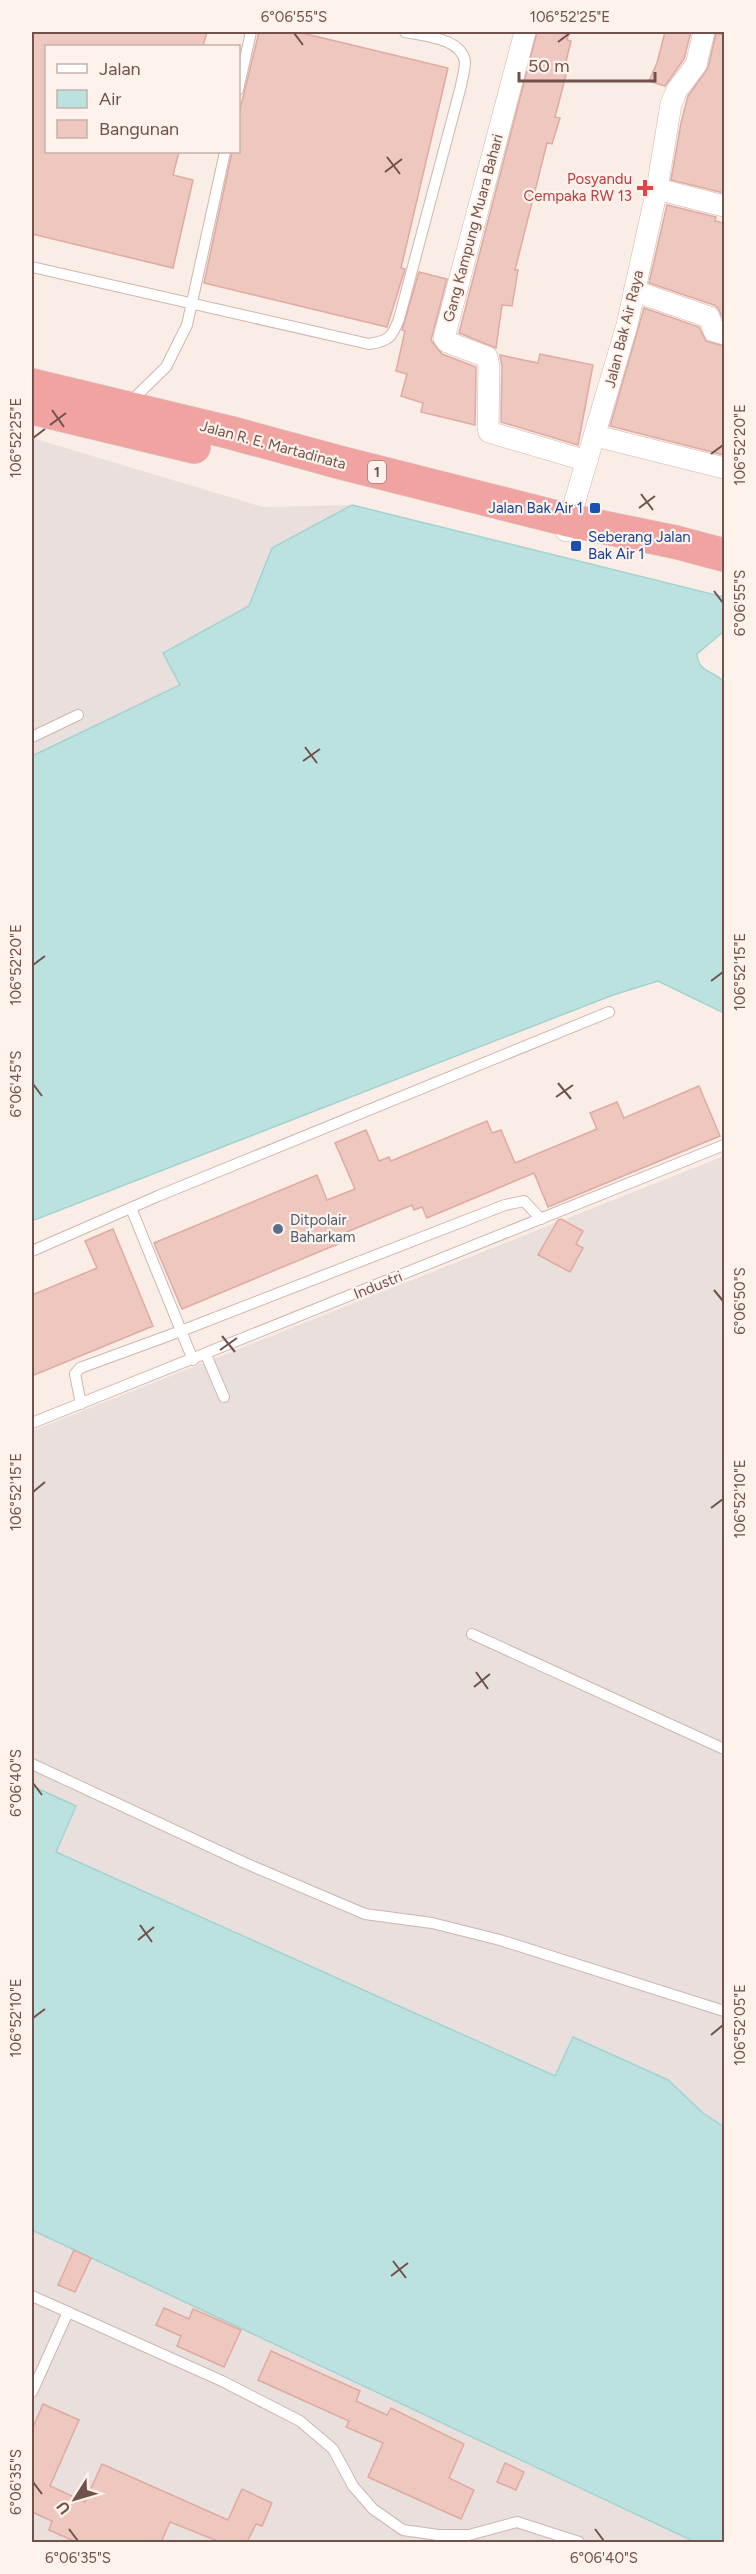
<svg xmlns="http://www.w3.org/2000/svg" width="756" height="2574" viewBox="0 0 756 2574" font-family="Figtree,sans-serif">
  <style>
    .industrial { fill: #e9dfdc }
    .water { fill: #bbe2df; stroke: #a2d3d0; stroke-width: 1.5 }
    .building { fill: #eec7bf; stroke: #dfaaa1; stroke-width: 1.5 }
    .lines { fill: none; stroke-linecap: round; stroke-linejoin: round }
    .lane-casing { stroke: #cdb6af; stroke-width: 12 }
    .street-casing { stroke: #cdb6af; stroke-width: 22 }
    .highway-casing { stroke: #d4cbc9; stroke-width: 34 }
    .lane { stroke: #fff; stroke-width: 10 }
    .street { stroke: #fff; stroke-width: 21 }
    .highway { stroke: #f0a3a1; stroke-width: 33 }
    .ticks { fill: none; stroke: #71514c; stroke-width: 2 }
    .health-dot { fill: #e0444e; stroke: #fef2eb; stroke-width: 2 }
    .transit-dot { fill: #1a4fb4; stroke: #fef2eb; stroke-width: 2 }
    .service-dot { fill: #5c6f8a; stroke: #fef2eb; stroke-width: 2 }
    .labels { text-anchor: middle; stroke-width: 4.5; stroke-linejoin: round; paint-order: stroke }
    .shield { fill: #fef2eb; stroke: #9b817c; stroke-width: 1.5 }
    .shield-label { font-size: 14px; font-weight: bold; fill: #71514c }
    .health-label { font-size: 15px; fill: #be3a42; stroke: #fef2eb; text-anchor: end }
    .street-label { font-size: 15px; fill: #71514c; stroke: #fef2eb }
    .transit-label { font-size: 15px; fill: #164399; stroke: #fef2eb; text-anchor: end }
    .service-label { font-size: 15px; fill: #4e5e75; stroke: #fef2eb; text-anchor: start }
    .neatline { fill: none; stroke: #71514c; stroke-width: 2 }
    .ticks-label { font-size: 15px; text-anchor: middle; fill: #71514c }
  </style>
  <rect width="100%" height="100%" fill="#faede5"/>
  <g class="industrial">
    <polygon points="32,438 263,507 352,505 272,548 249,606 163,652 180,685 32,756"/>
    <polygon points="724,1156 724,2127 703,2113 668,2080 572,2037 555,2076 56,1852 76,1807 32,1786 32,1431"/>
    <polygon points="32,2230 695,2542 32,2542"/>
  </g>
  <g class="water">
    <path d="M352,505L724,597V631L697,654C698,673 714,670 724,682V1013L658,981L613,995L32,1221V756L180,685L163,653L249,606L272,548Z"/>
    <polygon points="32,1786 76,1806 56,1852 555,2076 573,2037 668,2080 703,2113 724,2127 724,2542 695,2542 32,2230"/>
  </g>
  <g class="building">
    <polygon points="32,32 207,32 203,46 46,46 46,152 179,152 173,175 193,180 173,268 32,234"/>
    <polygon points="259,32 298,32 448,68 401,268 405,269 387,327 204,283 232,152 238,152 238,118"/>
    <polygon points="537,32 569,32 567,40 571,41 563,74 566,75 555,117 560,118 552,144 547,143 515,270 518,270 512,306 502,305 496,348 459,333"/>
    <polygon points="665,32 691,32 684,59 665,86 649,81 657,63"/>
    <polygon points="716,33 724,35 724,193 671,180 681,123 688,96 708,68"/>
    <polygon points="667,205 716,217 715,221 724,223 724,321 718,308 714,305 649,283"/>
    <polygon points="419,272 447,279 431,340 442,354 476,367 475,425 421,412 423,403 401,396 407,374 396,371 405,331 402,330"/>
    <polygon points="644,308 699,327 706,341 724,346 724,455 610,426"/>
    <polygon points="540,354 593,365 578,445 501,422 502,366 500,355 538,363"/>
    <polygon points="699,1086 720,1136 548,1207 534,1173 427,1218 422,1207 414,1210 412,1205 342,1234 345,1241 182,1309 154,1243 317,1175 327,1200 355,1189 335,1143 366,1130 379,1161 389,1157 391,1161 487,1121 492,1133 501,1130 515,1163 597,1129 590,1113 617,1102 624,1118"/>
    <polygon points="561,1219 583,1231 576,1244 583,1248 570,1272 538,1255 558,1220"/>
    <polygon points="113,1229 153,1326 32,1376 32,1295 97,1268 85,1241"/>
    <polygon points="74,2250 91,2258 75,2292 58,2285"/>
    <polygon points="164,2308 189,2319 193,2309 241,2330 224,2367 177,2346 181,2336 156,2325"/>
    <polygon points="271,2351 360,2391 356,2401 387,2415 391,2408 464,2444 449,2478 474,2490 461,2519 368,2477 383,2443 346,2427 349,2421 258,2380"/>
    <polygon points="43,2404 79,2420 50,2486 85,2502 102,2464 228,2520 242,2489 272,2503 262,2526 256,2524 247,2542 220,2542 170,2522 161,2542 76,2542 49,2530 52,2521 32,2512 32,2430"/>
    <polygon points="505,2463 524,2472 516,2490 497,2482"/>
  </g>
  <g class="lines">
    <defs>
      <g id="lane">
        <polyline points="238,90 251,32"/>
        <path d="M32,267L369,344C389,341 392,337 399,319L461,86C462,79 465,69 465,62C462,38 423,36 405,32"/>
        <polyline points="129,403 166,367 187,325 225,152"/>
        <polyline points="32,737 78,715"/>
        <polyline points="131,1208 193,1360"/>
        <polyline points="32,1251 158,1196 609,1012"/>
        <polyline points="206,1355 224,1397"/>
        <polyline points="81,1404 75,1374 80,1368 181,1331 505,1205 524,1201 541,1219"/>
        <polyline points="32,1423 724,1145"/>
        <polyline points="472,1634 724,1749"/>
        <polyline points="32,1764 245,1863 365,1914 432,1923 500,1940 724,2011"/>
        <polyline points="32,2296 222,2381 300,2421 333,2449 353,2486 373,2509 403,2530 438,2535 469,2535 517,2522 579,2542"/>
        <polyline points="32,2392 68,2312"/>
      </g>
      <g id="street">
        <polyline points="525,32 444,338 447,342 487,357 489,366 488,428 489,432 587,461"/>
        <polyline points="657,189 724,206"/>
        <polyline points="634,291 709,317 714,331 724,334"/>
        <polyline points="596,436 724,468"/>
        <polyline points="566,531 627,325 657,189 671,104 677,90 696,65 704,32"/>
      </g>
      <g id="highway">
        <polyline points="32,385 232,433 342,463 568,520 675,542 724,555"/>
        <polyline points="32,408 194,447"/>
      </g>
    </defs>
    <use href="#lane" class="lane-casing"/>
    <use href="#street" class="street-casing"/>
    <use href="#highway" class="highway-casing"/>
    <use href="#lane" class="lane"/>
    <use href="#street" class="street"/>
    <use href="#highway" class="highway"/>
  </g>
  <path class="ticks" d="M294,33L303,45M558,42L570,33M387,157L400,174M385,172L402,159M52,410L64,427M50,425L66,413M33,438L45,429M711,454L723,445M641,494L653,510M639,508L655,496M714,591L723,603M305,747L317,763M303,761L320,749M33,965L45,956M711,981L723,972M558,1083L571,1099M33,1084L42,1096M556,1097L573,1085M714,1290L723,1301M222,1336L235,1352M220,1350L237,1338M33,1492L45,1482M711,1508L723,1499M476,1672L488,1689M474,1687L490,1674M33,1783L42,1795M140,1925L152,1942M138,1940L154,1927M33,2018L45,2009M711,2035L723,2025M393,2261L406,2278M391,2276L408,2263M33,2482L42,2494M69,2529L78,2541M595,2529L604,2541"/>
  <path class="health-dot" d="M642 179h6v6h6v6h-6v6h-6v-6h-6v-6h6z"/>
  <g class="transit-dot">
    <rect x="589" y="502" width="12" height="12" rx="3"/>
    <rect x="570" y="540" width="12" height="12" rx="3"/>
  </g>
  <circle class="service-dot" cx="278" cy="1229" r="6"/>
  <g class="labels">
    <rect class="shield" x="368" y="461" width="18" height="22" rx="4.5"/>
    <g class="shield-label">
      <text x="377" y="477">1</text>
    </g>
    <g class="health-label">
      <text x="632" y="184">Posyandu<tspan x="632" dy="17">Cempaka RW 13</tspan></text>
    </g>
    <g class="street-label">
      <text transform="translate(473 228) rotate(-75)" y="5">Gang Kampung Muara Bahari</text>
      <text transform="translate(624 329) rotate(-76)" y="5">Jalan Bak Air Raya</text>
      <text transform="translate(273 445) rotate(15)" y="5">Jalan R. E. Martadinata</text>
      <text transform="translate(378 1285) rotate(-22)" y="5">Industri</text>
    </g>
    <g class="transit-label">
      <text x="583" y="513">Jalan Bak Air 1</text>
      <text x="588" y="542" text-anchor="start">Seberang Jalan<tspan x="588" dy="17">Bak Air 1</tspan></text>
    </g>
    <g class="service-label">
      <text x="290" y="1225">Ditpolair<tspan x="290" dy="17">Baharkam</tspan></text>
    </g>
  </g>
  <rect width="756" height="2574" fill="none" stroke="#fef2eb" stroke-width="66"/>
  <rect x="45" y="45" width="195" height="108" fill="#fef2eb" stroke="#c6b2ab" stroke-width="1.5"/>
  <rect x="57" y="64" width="30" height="9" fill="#ffffff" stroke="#c6b2ab" stroke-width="1.5"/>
  <text x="99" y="75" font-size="18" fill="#71514c">Jalan</text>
  <rect x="57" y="90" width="30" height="18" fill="#bbe2df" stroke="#c6b2ab" stroke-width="1.5"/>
  <text x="99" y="105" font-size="18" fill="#71514c">Air</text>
  <rect x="57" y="120" width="30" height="18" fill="#eec7bf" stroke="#c6b2ab" stroke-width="1.5"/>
  <text x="99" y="135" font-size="18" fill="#71514c">Bangunan</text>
  <g transform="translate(75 2499) rotate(233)" stroke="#fef2eb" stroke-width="4.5" paint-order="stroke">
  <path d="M0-4.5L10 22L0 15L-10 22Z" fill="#71514c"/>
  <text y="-9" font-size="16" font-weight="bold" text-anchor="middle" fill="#71514c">U</text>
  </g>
  <path d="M519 72v9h136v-9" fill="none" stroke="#71514c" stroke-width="3"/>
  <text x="528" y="72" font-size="18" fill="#71514c" stroke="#fef2eb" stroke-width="4.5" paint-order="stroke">50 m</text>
  <rect x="33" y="33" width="690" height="2508" class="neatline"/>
  <g class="ticks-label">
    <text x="294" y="22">6°06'55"S</text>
    <text x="570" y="22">106°52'25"E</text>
    <text transform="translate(16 438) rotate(-90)" y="5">106°52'25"E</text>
    <text transform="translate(740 445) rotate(-90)" y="5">106°52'20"E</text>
    <text transform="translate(740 603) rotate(-90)" y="5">6°06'55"S</text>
    <text transform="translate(16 965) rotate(-90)" y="5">106°52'20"E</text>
    <text transform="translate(740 972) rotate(-90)" y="5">106°52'15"E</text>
    <text transform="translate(16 1084) rotate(-90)" y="5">6°06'45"S</text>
    <text transform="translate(740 1301) rotate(-90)" y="5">6°06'50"S</text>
    <text transform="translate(16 1492) rotate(-90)" y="5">106°52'15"E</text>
    <text transform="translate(740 1499) rotate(-90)" y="5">106°52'10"E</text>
    <text transform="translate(16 1783) rotate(-90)" y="5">6°06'40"S</text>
    <text transform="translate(16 2018) rotate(-90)" y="5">106°52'10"E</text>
    <text transform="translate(740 2025) rotate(-90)" y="5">106°52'05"E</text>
    <text transform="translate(16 2482) rotate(-90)" y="5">6°06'35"S</text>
    <text x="78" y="2563">6°06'35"S</text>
    <text x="604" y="2563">6°06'40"S</text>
  </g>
</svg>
